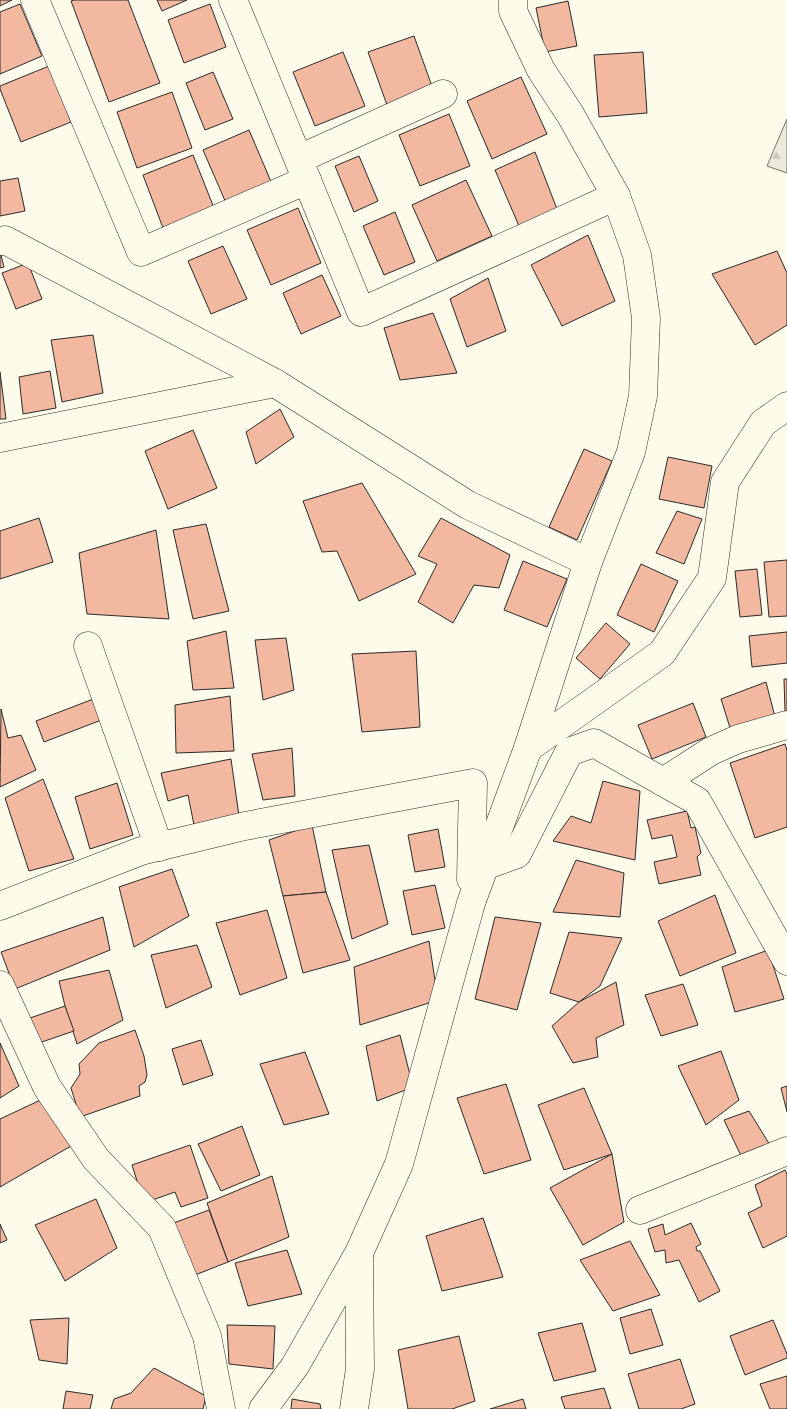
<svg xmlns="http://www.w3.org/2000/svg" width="787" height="1409" viewBox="0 0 787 1409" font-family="'Source Sans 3',sans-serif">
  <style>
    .forest { fill: url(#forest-firs); stroke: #74746e }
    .building { fill: #f2b8a0; stroke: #2b2b2b }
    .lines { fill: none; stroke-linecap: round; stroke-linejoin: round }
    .minor-casing { stroke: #2b2b2b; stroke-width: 29 }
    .minor { stroke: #fdfbea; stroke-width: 28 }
  </style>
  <defs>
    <pattern id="forest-firs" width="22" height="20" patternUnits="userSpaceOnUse" patternTransform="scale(1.25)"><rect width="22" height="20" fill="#ecebdb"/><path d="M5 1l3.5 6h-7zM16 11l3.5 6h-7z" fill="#cbcabc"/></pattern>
  </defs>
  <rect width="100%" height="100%" fill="#fdfbea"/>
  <polygon class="forest" points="787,119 787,173 767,166"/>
  <g class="building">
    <polygon points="0,0 12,0 0,6"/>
    <polygon points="74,0 128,0 160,83 109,102 71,1"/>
    <polygon points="157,0 187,0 162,11"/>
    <polygon points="568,1 577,46 545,52 536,8"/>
    <polygon points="20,4 42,56 0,74 0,12"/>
    <polygon points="210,4 226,47 184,63 168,20"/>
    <polygon points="414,36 433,89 387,105 368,52"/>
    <polygon points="343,52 365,106 315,126 293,72"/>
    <polygon points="643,52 647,113 599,117 594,55"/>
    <polygon points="49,66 71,122 21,142 0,89 0,86"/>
    <polygon points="213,72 233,119 205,130 186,83"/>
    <polygon points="521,77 547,134 492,159 467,101"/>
    <polygon points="172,92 192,148 137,168 117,112"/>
    <polygon points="449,114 470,166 420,186 399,135"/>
    <polygon points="249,130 272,184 226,203 203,150"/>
    <polygon points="535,152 557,209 519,226 495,170"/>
    <polygon points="193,155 214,208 163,228 143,175"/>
    <polygon points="359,156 378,201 354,212 335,166"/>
    <polygon points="18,178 25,211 0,216 0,181"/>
    <polygon points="466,180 492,236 437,261 412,205"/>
    <polygon points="298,208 321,263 271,285 247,230"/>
    <polygon points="395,212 415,262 384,275 363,226"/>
    <polygon points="588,235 615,301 562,326 531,265"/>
    <polygon points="223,246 247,299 211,314 188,261"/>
    <polygon points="0,251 4,267 0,268"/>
    <polygon points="777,251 787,273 787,325 755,345 712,274"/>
    <polygon points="28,263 42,299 16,309 2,273"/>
    <polygon points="322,275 341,316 301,334 283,293"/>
    <polygon points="488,278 506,331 467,347 450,299"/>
    <polygon points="433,313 457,373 400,380 384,328"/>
    <polygon points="93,335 103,393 62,402 51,340"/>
    <polygon points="50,371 56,408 23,414 19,377"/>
    <polygon points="0,372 6,419 0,419"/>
    <polygon points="280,409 294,437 256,464 246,432"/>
    <polygon points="193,430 217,488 168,509 145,451"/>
    <polygon points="584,449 612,461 577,540 549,527"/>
    <polygon points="668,457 712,466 704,508 659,499"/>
    <polygon points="362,483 416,574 359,601 337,551 322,552 303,501"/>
    <polygon points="677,511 702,519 684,564 656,553"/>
    <polygon points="39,518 53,562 0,579 0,531"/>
    <polygon points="441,518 510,555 499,588 474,585 453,623 418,602 437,564 418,556"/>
    <polygon points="206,524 229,611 193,619 173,530"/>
    <polygon points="156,530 169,619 87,614 79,553"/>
    <polygon points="787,560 787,616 769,617 764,562"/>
    <polygon points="523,561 567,579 547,627 504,610"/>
    <polygon points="641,564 678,581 654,632 617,615"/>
    <polygon points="757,569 762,615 740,617 735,571"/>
    <polygon points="606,623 630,644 600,679 576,658"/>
    <polygon points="226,631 234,688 193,690 187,641"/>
    <polygon points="787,632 787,663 752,667 749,636"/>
    <polygon points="286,638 294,690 263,700 255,640"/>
    <polygon points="416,651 420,727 362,732 352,654"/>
    <polygon points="784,679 787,679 787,712 785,712"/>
    <polygon points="766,682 775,717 731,731 721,699"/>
    <polygon points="230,696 234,751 176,753 175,705"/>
    <polygon points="96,698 104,719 44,742 36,721"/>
    <polygon points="693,703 706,737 652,759 638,725"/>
    <polygon points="1,709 8,738 21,735 36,770 0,787"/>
    <polygon points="785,744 787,750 787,827 755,838 730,763"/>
    <polygon points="292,748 295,796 263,800 252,754"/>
    <polygon points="231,759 239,816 194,825 188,795 168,801 161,773"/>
    <polygon points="43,779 74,859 29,871 5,798"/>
    <polygon points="603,781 640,791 635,860 553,841 571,816 591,823"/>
    <polygon points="117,783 133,835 90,849 75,797"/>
    <polygon points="687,811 691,828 695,827 701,853 697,857 701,875 659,884 654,862 677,857 672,835 652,839 647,820"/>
    <polygon points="312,825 326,892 283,896 269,840"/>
    <polygon points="438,829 445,867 415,872 408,835"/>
    <polygon points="369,845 388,924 352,939 332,850"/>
    <polygon points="576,860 624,873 620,917 553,912"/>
    <polygon points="172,869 189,916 134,947 119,887"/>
    <polygon points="435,885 445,928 412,935 403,891"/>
    <polygon points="326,892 350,960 303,973 283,896"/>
    <polygon points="715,895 736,953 680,976 658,921"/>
    <polygon points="267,910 287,978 240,995 216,923"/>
    <polygon points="103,917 110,950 15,989 1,952"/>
    <polygon points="495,917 541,923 517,1010 475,999"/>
    <polygon points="569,932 622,938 600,986 579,1002 550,993"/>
    <polygon points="429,941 438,1000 360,1025 354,967"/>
    <polygon points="197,945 212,987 166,1008 151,955"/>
    <polygon points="768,950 784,999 735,1012 722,967"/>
    <polygon points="109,970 123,1020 77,1044 65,1006 59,981"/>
    <polygon points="616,982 624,1025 596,1038 598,1057 573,1063 552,1026 579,1002"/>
    <polygon points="683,984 698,1025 661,1036 645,995"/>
    <polygon points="65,1006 74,1031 36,1044 27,1019"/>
    <polygon points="135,1030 144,1056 147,1075 145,1082 139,1086 140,1096 80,1117 71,1088 80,1074 79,1064 99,1043"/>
    <polygon points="400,1035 413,1087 377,1101 366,1046"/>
    <polygon points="201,1040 213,1075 183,1085 172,1049"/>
    <polygon points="0,1043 19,1086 0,1098"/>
    <polygon points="721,1051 739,1100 706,1125 678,1066"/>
    <polygon points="305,1052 329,1114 284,1125 260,1064"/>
    <polygon points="506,1084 531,1160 484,1174 457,1098"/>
    <polygon points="787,1086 787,1112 781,1088"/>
    <polygon points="584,1088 612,1154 564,1170 538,1105"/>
    <polygon points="47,1097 71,1146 0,1187 0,1119"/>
    <polygon points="749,1111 773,1150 743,1160 724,1120"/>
    <polygon points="242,1126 260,1175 221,1191 198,1144"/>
    <polygon points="190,1145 208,1198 181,1207 175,1192 144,1203 132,1165"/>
    <polygon points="612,1154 624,1222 583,1245 550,1188"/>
    <polygon points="785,1170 787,1174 787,1236 763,1248 748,1213 762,1206 755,1185"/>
    <polygon points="272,1176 289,1237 228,1262 207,1203"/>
    <polygon points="96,1199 117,1248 65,1281 35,1225"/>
    <polygon points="209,1210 228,1262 190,1277 171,1224"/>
    <polygon points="483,1218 503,1277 442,1291 426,1236"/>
    <polygon points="691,1223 701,1244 696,1247 697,1251 700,1251 720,1291 699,1302 679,1260 666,1263 665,1250 655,1252 648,1229 663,1224 665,1235"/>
    <polygon points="0,1224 7,1240 0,1243"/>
    <polygon points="630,1241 660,1295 613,1311 580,1260"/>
    <polygon points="287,1250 302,1294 248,1306 235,1263"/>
    <polygon points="651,1309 663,1345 630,1354 620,1318"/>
    <polygon points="69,1318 67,1364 39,1360 30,1320"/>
    <polygon points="773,1320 787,1354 787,1358 745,1375 730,1336"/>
    <polygon points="582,1323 596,1371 554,1381 538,1333"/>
    <polygon points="227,1325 275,1326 273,1369 229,1364"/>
    <polygon points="459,1336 475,1401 452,1409 408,1409 398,1350"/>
    <polygon points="680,1359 695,1404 681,1409 639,1409 628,1374"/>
    <polygon points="154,1368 206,1396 203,1409 111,1409 114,1399 131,1393"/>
    <polygon points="787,1376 787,1409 770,1409 760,1384"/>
    <polygon points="604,1388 611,1409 565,1409 561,1397"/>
    <polygon points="66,1391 93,1395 90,1409 63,1409"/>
    <polygon points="292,1399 320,1404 321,1409 291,1409"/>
    <polygon points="523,1399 526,1409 490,1409"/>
  </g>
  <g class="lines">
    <defs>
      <g id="minor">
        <polyline points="35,0 141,252 307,180"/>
        <polyline points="233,0 361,312 616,196"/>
        <polyline points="299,159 443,94"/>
        <polyline points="0,241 5,240 275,383 468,505 588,562"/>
        <polyline points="0,438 275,383"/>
        <polyline points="88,646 159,847"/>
        <polyline points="528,748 662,653 712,578 725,482 763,423 787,406"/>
        <polyline points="663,782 711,751 738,739 787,725"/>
        <polyline points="484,866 517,854 569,752 594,743 697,801 787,961"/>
        <polyline points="0,906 141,851 245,826 473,783 471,879"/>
        <polyline points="0,985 47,1087 96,1159 162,1228 207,1336 221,1409"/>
        <polyline points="640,1210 787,1151"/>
        <polyline points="263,1409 295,1366 359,1253 399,1164 471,903 528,748 588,562 631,452 643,396 646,318 637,255 616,196 570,114 541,70 513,11 513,0"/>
        <polyline points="354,1409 360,1369 359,1255"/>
      </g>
    </defs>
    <use href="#minor" class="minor-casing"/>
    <use href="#minor" class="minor"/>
  </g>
</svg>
